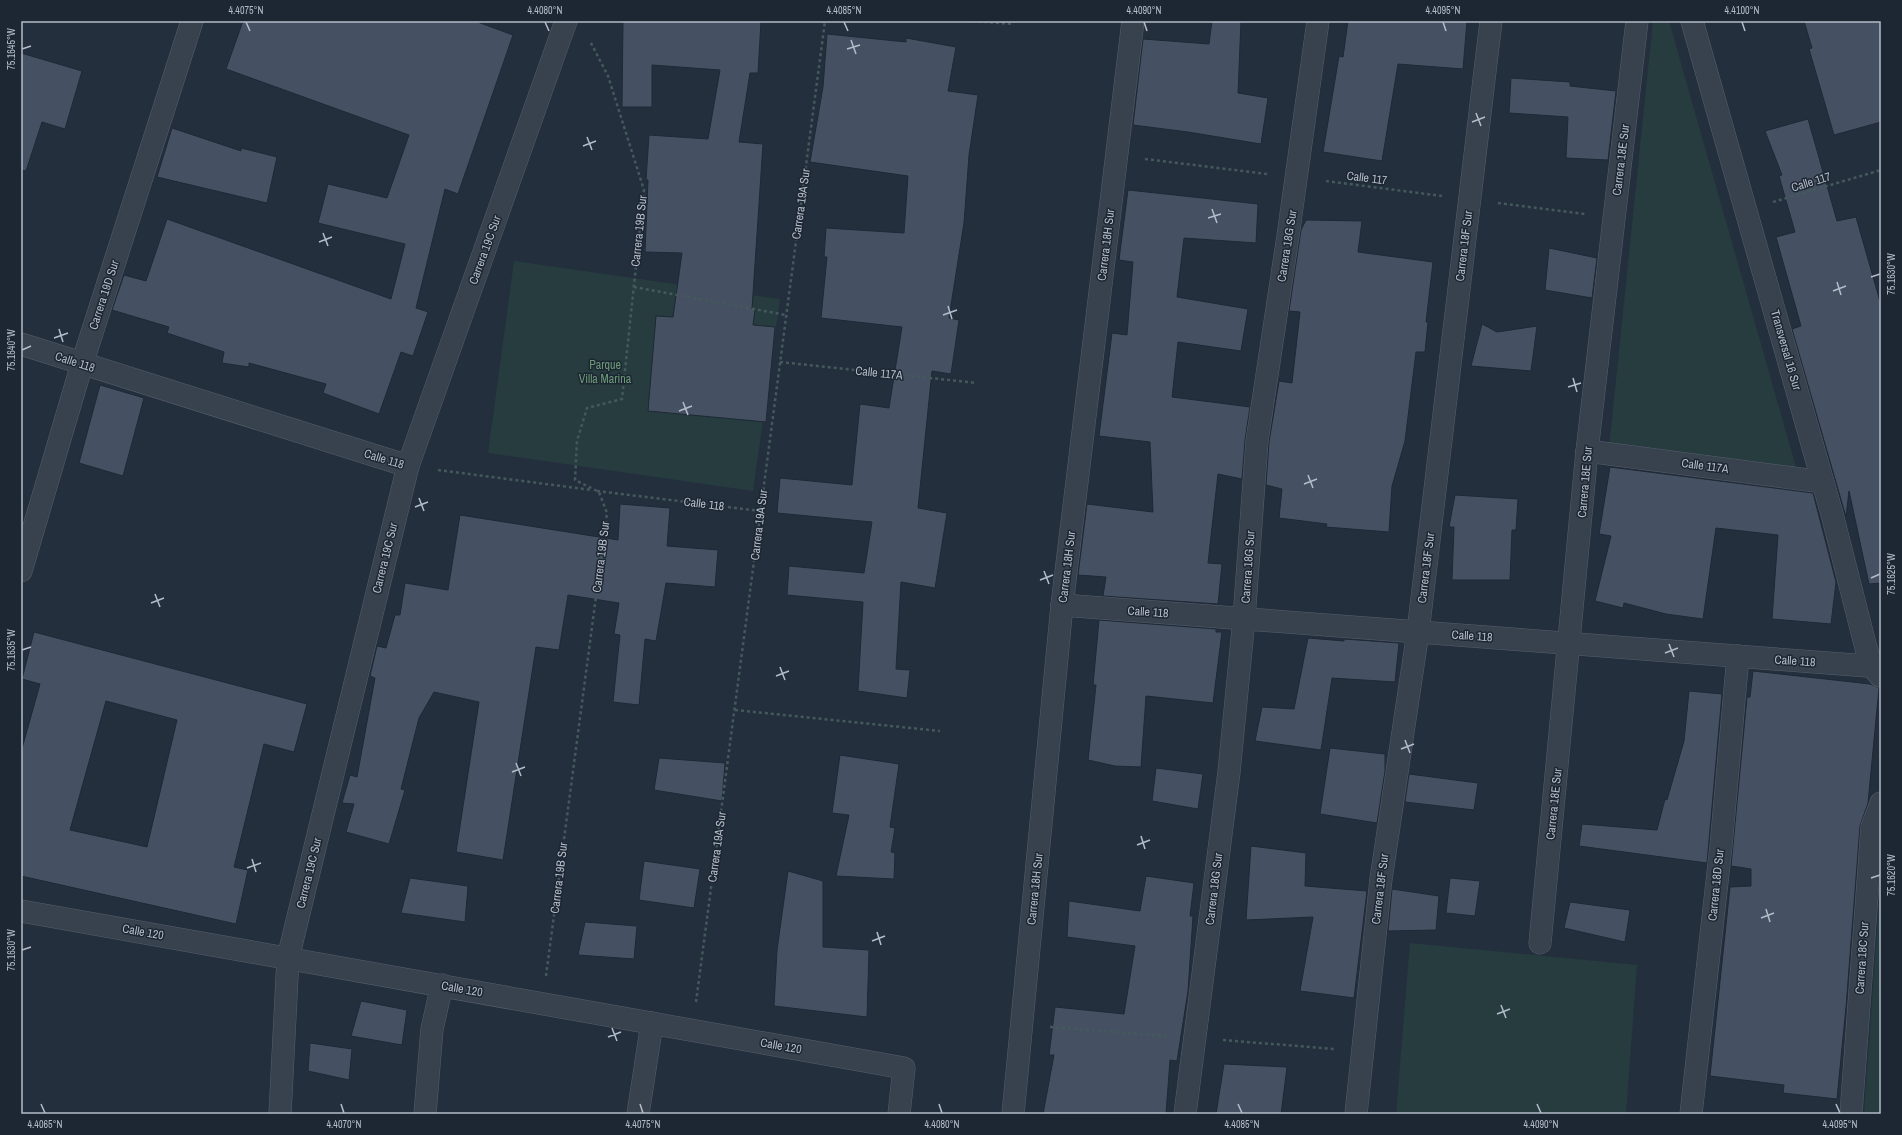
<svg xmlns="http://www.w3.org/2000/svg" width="1902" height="1135" viewBox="0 0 1902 1135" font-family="'Archivo Narrow',sans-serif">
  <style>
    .green { fill: #263c3f }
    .building { fill: #455162; stroke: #1f2835; fill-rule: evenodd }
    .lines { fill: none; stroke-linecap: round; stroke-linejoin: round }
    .minor-casing { stroke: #565f6c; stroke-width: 23 }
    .path { stroke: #44595c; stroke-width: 2.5; stroke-dasharray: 3 3; stroke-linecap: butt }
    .minor { stroke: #38414e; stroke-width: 22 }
    .ticks { fill: none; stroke: #b4bcc9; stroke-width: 1.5 }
    .labels { text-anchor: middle; stroke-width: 3; stroke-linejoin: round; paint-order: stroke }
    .street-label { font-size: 12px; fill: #b4bcc9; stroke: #1d2633 }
    .park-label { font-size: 12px; fill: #6b9a76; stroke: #1d2633 }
    .neatline { fill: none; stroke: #b4bcc9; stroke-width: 1.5 }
    .ticks-label { font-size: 10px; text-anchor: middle; fill: #b4bcc9 }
  </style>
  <rect width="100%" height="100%" fill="#242f3e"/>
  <g class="green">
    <polygon points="1653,21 1669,21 1798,474 1609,448"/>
    <polygon points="514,261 780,299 753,491 488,453"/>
    <polygon points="1881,878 1881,1114 1864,1114"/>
    <polygon points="1410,943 1637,965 1626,1114 1396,1114"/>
  </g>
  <g class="building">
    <polygon points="243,21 475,21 513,35 458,194 445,189 416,308 428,312 413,356 401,352 379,414 323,393 326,384 249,363 249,367 222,363 224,352 167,333 169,327 112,310 124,275 146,281 167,219 391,299 405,244 318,223 328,184 387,198 409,135 226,69"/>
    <polygon points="623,21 761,21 758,73 750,73 739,142 763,144 752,309 755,310 753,325 775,327 766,422 648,411 656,316 673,317 682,253 645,252 648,180 646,180 649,135 708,139 720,70 652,65 652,107 622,107"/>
    <polygon points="1212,21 1241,21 1238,93 1268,98 1261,144 1188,132 1133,125 1143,39 1209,44"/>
    <polygon points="1348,21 1467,21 1463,69 1398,64 1382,161 1323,152 1339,56 1343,57"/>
    <polygon points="1804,21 1881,21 1881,122 1834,135 1809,49 1812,48"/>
    <polygon points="827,34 906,42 906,38 956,47 948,91 978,95 969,155 964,223 949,318 959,320 951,374 932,371 918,508 947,513 935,588 901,582 896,669 910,670 907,698 858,691 863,602 787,595 789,566 864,573 872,522 777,513 780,478 852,485 860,404 889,408 902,327 821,318 827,257 824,257 826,228 904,233 908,176 810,162 823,87"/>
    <polygon points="21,53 82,71 65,129 42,122 26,171 21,170"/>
    <polygon points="1511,78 1570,82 1570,86 1616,91 1608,160 1566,158 1568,117 1509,113"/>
    <polygon points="1808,119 1837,221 1856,217 1881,305 1881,583 1869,584 1849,491 1846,517 1792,329 1801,326 1776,237 1795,232 1779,176 1782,175 1765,131"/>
    <polygon points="172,128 241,151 241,148 277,157 267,203 157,177"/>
    <polygon points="1128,190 1258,204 1256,243 1184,238 1177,297 1248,309 1241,351 1178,342 1172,397 1250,407 1245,440 1242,479 1218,474 1208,563 1222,564 1218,604 1103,596 1106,577 1078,575 1087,504 1153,512 1150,442 1099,436 1112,333 1127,335 1133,262 1119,260"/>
    <polygon points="1306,220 1362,221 1358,252 1433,262 1426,322 1428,322 1425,352 1416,352 1405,441 1392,486 1389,532 1326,527 1327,524 1279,518 1282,489 1266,485 1269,442 1279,381 1292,383 1300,312 1289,311 1301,230"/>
    <polygon points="1549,248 1597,258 1592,298 1545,290"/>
    <polygon points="1482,324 1497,332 1537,326 1531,371 1471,366"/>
    <polygon points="100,385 144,398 123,476 79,463"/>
    <polygon points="1610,467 1813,493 1836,582 1831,624 1772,619 1778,535 1716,528 1703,619 1666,614 1624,603 1623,608 1595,601 1611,536 1599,534"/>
    <polygon points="1455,495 1518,499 1516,530 1512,530 1510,580 1452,580 1454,527 1449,527"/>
    <polygon points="620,504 670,508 667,546 718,550 715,587 666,583 656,641 645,639 639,705 613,702 620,635 614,634 619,603 568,595 559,650 536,647 503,860 456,852 479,702 434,692 419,718 401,789 405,790 389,844 346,832 354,804 342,803 350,775 357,777 375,678 370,676 377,646 386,648 395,615 400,615 405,583 448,590 460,515 618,540"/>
    <polygon points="1099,620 1216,629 1216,632 1222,632 1213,703 1146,696 1141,767 1115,766 1088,760 1096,685 1093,685"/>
    <path d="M34,632L307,704L294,752L264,744L234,867L248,870L236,924L21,876V752L40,684L22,679ZM106,701L177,720L147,847L70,830Z"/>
    <polygon points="1308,638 1344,641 1344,639 1399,643 1395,682 1332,678 1321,750 1255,741 1262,707 1294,709"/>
    <polygon points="1753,671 1870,684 1879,688 1868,803 1860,826 1846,1007 1837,1099 1783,1093 1784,1085 1710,1076 1730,887 1751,886 1751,869 1731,866 1747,697 1750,697"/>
    <polygon points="1689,691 1722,694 1707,863 1579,846 1582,824 1657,830 1665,799 1667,800 1684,741"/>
    <polygon points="1330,748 1385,754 1385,771 1377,823 1320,814"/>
    <polygon points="840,755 899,764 890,827 895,828 891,852 895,853 894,879 836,876 849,815 832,813"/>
    <polygon points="659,758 725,763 722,801 654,790"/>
    <polygon points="1156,768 1203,774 1198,809 1152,801"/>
    <polygon points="1409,774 1478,783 1474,810 1405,802"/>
    <polygon points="1251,846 1306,853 1305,886 1367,891 1354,998 1300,991 1313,917 1246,920"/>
    <polygon points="644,861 700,869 694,908 639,900"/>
    <polygon points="788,871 823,881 823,947 869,950 867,1017 774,1006 777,950"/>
    <polygon points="1146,876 1194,883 1190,916 1193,916 1188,991 1177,1061 1170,1060 1166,1114 1043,1114 1054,1055 1049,1055 1055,1007 1124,1014 1135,946 1067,937 1069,901 1140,911"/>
    <polygon points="410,878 468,886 465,922 401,913"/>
    <polygon points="1450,878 1480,881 1475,916 1446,913"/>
    <polygon points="1392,889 1439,896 1436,930 1388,931"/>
    <polygon points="1570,902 1630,910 1625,942 1564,928"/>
    <polygon points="585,922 637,926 634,959 578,955"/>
    <polygon points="361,1001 407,1010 402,1045 351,1036"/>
    <polygon points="310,1043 352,1049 349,1080 308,1071"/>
    <polygon points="1224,1064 1287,1067 1281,1114 1216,1114"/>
  </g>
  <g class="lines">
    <defs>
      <g id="minor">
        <polyline points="1692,21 1832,514 1866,648 1872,666 1880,676"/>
        <polyline points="21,344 408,466"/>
        <polyline points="1587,451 1823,482"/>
        <polyline points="21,571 82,364 192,21"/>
        <polyline points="1062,605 1881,667"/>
        <polyline points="21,911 904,1068 899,1114"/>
        <polyline points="1540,943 1587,451 1637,21"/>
        <polyline points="280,1114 288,958 408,466 566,21"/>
        <polyline points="425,1114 432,1029 442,985"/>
        <polyline points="638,1114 652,1023"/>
        <polyline points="1013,1114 1062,605 1133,21"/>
        <polyline points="1185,1114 1229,772 1244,619 1257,441 1288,236 1318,21"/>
        <polyline points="1356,1114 1381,879 1418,632 1491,21"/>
        <polyline points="1691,1114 1721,846 1738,656"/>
        <polyline points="1851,1114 1872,827 1881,803"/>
      </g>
    </defs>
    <use href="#minor" class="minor-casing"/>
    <g class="path">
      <polyline points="972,21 1014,24"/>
      <polyline points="1145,159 1267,174"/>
      <polyline points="1326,181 1442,196"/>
      <polyline points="1773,202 1881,170"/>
      <polyline points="1498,203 1585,214"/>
      <polyline points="634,287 786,315"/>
      <polyline points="780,362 977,383"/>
      <polyline points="438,470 592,490"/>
      <polyline points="597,491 760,511"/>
      <polyline points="735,710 940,731"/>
      <polyline points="546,976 607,513 599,492 575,480 577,441 587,408 622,399 644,190 608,76 590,41"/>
      <polyline points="696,1002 825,21"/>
      <polyline points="1050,1027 1167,1036"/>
      <polyline points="1223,1040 1334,1049"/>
    </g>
    <use href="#minor" class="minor"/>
  </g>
  <path class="ticks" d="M246,22L250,31M545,22L549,31M844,22L848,31M1144,22L1147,31M1443,22L1446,31M1742,22L1745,31M851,40L856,54M22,49L31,46M847,49L860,45M1476,113L1481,126M1472,122L1485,117M587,137L592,150M583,146L596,141M1212,209L1217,223M1208,218L1221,214M323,233L328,246M319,242L332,237M1871,277L1880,274M1837,282L1841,295M1833,291L1846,286M948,306L952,319M943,315L957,310M59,329L63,342M54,338L68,333M22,350L31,346M1573,378L1577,392M1568,387L1581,383M683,402L688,415M679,411L692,406M1308,475L1313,488M1304,484L1317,479M419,498L424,511M415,507L428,502M1044,571L1049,584M1871,578L1880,574M1040,580L1053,575M155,594L160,607M151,603L164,598M1669,644L1674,657M22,650L31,647M1665,653L1678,648M780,667L785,680M776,676L789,671M1405,740L1410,753M1401,749L1414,744M516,763L521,776M512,772L525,767M1141,836L1145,849M1137,845L1150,840M252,859L256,872M247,868L261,863M1871,878L1880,875M1766,909L1770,922M1761,918L1774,913M877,932L881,945M872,941L885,936M22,950L31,947M1501,1005L1506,1018M1497,1014L1510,1009M612,1028L617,1041M608,1037L621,1032M41,1104L45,1113M341,1104L344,1113M640,1104L643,1113M939,1104L942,1113M1238,1104L1242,1113M1537,1104L1541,1113M1836,1104L1840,1113"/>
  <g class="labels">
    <g class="street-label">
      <text transform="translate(1621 160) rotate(-83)" y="4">Carrera 18E Sur</text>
      <text transform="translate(1367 178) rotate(7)" y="4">Calle 117</text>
      <text transform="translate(1811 182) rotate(-17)" y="4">Calle 117</text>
      <text transform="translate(801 204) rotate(-82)" y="4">Carrera 19A Sur</text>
      <text transform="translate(639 231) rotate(-84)" y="4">Carrera 19B Sur</text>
      <text transform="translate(1106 245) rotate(-83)" y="4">Carrera 18H Sur</text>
      <text transform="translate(1287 246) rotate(-81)" y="4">Carrera 18G Sur</text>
      <text transform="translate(1464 246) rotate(-83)" y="4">Carrera 18F Sur</text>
      <text transform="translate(485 250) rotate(-70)" y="4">Carrera 19C Sur</text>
      <text transform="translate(104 295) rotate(-72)" y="4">Carrera 19D Sur</text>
      <text transform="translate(1786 350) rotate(74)" y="4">Transversal 16 Sur</text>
      <text transform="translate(75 362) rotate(18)" y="4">Calle 118</text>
      <text transform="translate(879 373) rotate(6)" y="4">Calle 117A</text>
      <text transform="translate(384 459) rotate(17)" y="4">Calle 118</text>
      <text transform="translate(1705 466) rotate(8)" y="4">Calle 117A</text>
      <text transform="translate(1585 482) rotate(-85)" y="4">Carrera 18E Sur</text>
      <text transform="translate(704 504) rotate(7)" y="4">Calle 118</text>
      <text transform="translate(759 525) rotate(-83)" y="4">Carrera 19A Sur</text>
      <text transform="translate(601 557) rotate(-83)" y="4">Carrera 19B Sur</text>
      <text transform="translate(385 558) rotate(-76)" y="4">Carrera 19C Sur</text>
      <text transform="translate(1067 567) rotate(-83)" y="4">Carrera 18H Sur</text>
      <text transform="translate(1248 567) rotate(-86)" y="4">Carrera 18G Sur</text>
      <text transform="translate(1426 568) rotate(-83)" y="4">Carrera 18F Sur</text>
      <text transform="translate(1148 612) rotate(4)" y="4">Calle 118</text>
      <text transform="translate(1472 636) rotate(4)" y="4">Calle 118</text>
      <text transform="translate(1795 661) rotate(4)" y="4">Calle 118</text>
      <text transform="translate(1554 804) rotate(-84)" y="4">Carrera 18E Sur</text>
      <text transform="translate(717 847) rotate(-82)" y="4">Carrera 19A Sur</text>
      <text transform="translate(309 873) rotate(-76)" y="4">Carrera 19C Sur</text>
      <text transform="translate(559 878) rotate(-83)" y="4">Carrera 19B Sur</text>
      <text transform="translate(1716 885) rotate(-84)" y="4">Carrera 18D Sur</text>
      <text transform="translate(1035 889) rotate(-84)" y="4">Carrera 18H Sur</text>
      <text transform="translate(1214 889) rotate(-83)" y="4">Carrera 18G Sur</text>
      <text transform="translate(1380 889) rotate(-83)" y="4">Carrera 18F Sur</text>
      <text transform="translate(143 932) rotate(10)" y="4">Calle 120</text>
      <text transform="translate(1862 958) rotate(-86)" y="4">Carrera 18C Sur</text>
      <text transform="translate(462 989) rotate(10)" y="4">Calle 120</text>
      <text transform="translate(781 1046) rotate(10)" y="4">Calle 120</text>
    </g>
    <g class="park-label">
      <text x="605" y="369">Parque<tspan x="605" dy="14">Villa Marina</tspan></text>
    </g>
  </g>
  <rect width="1902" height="1135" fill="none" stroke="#1d2633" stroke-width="44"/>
  <rect x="22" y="22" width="1858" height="1091" class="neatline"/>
  <g class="ticks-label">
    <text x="246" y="14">4.4075°N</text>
    <text x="545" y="14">4.4080°N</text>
    <text x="844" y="14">4.4085°N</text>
    <text x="1144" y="14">4.4090°N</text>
    <text x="1443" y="14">4.4095°N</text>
    <text x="1742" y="14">4.4100°N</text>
    <text transform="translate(11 49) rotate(-90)" y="4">75.1645°W</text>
    <text transform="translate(1891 274) rotate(-90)" y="4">75.1630°W</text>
    <text transform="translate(11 350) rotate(-90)" y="4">75.1640°W</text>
    <text transform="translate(1891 574) rotate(-90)" y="4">75.1625°W</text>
    <text transform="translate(11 650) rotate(-90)" y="4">75.1635°W</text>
    <text transform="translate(1891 875) rotate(-90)" y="4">75.1620°W</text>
    <text transform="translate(11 950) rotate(-90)" y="4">75.1630°W</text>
    <text x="45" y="1128">4.4065°N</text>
    <text x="344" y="1128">4.4070°N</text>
    <text x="643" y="1128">4.4075°N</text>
    <text x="942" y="1128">4.4080°N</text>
    <text x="1242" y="1128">4.4085°N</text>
    <text x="1541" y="1128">4.4090°N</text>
    <text x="1840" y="1128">4.4095°N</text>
  </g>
</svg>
